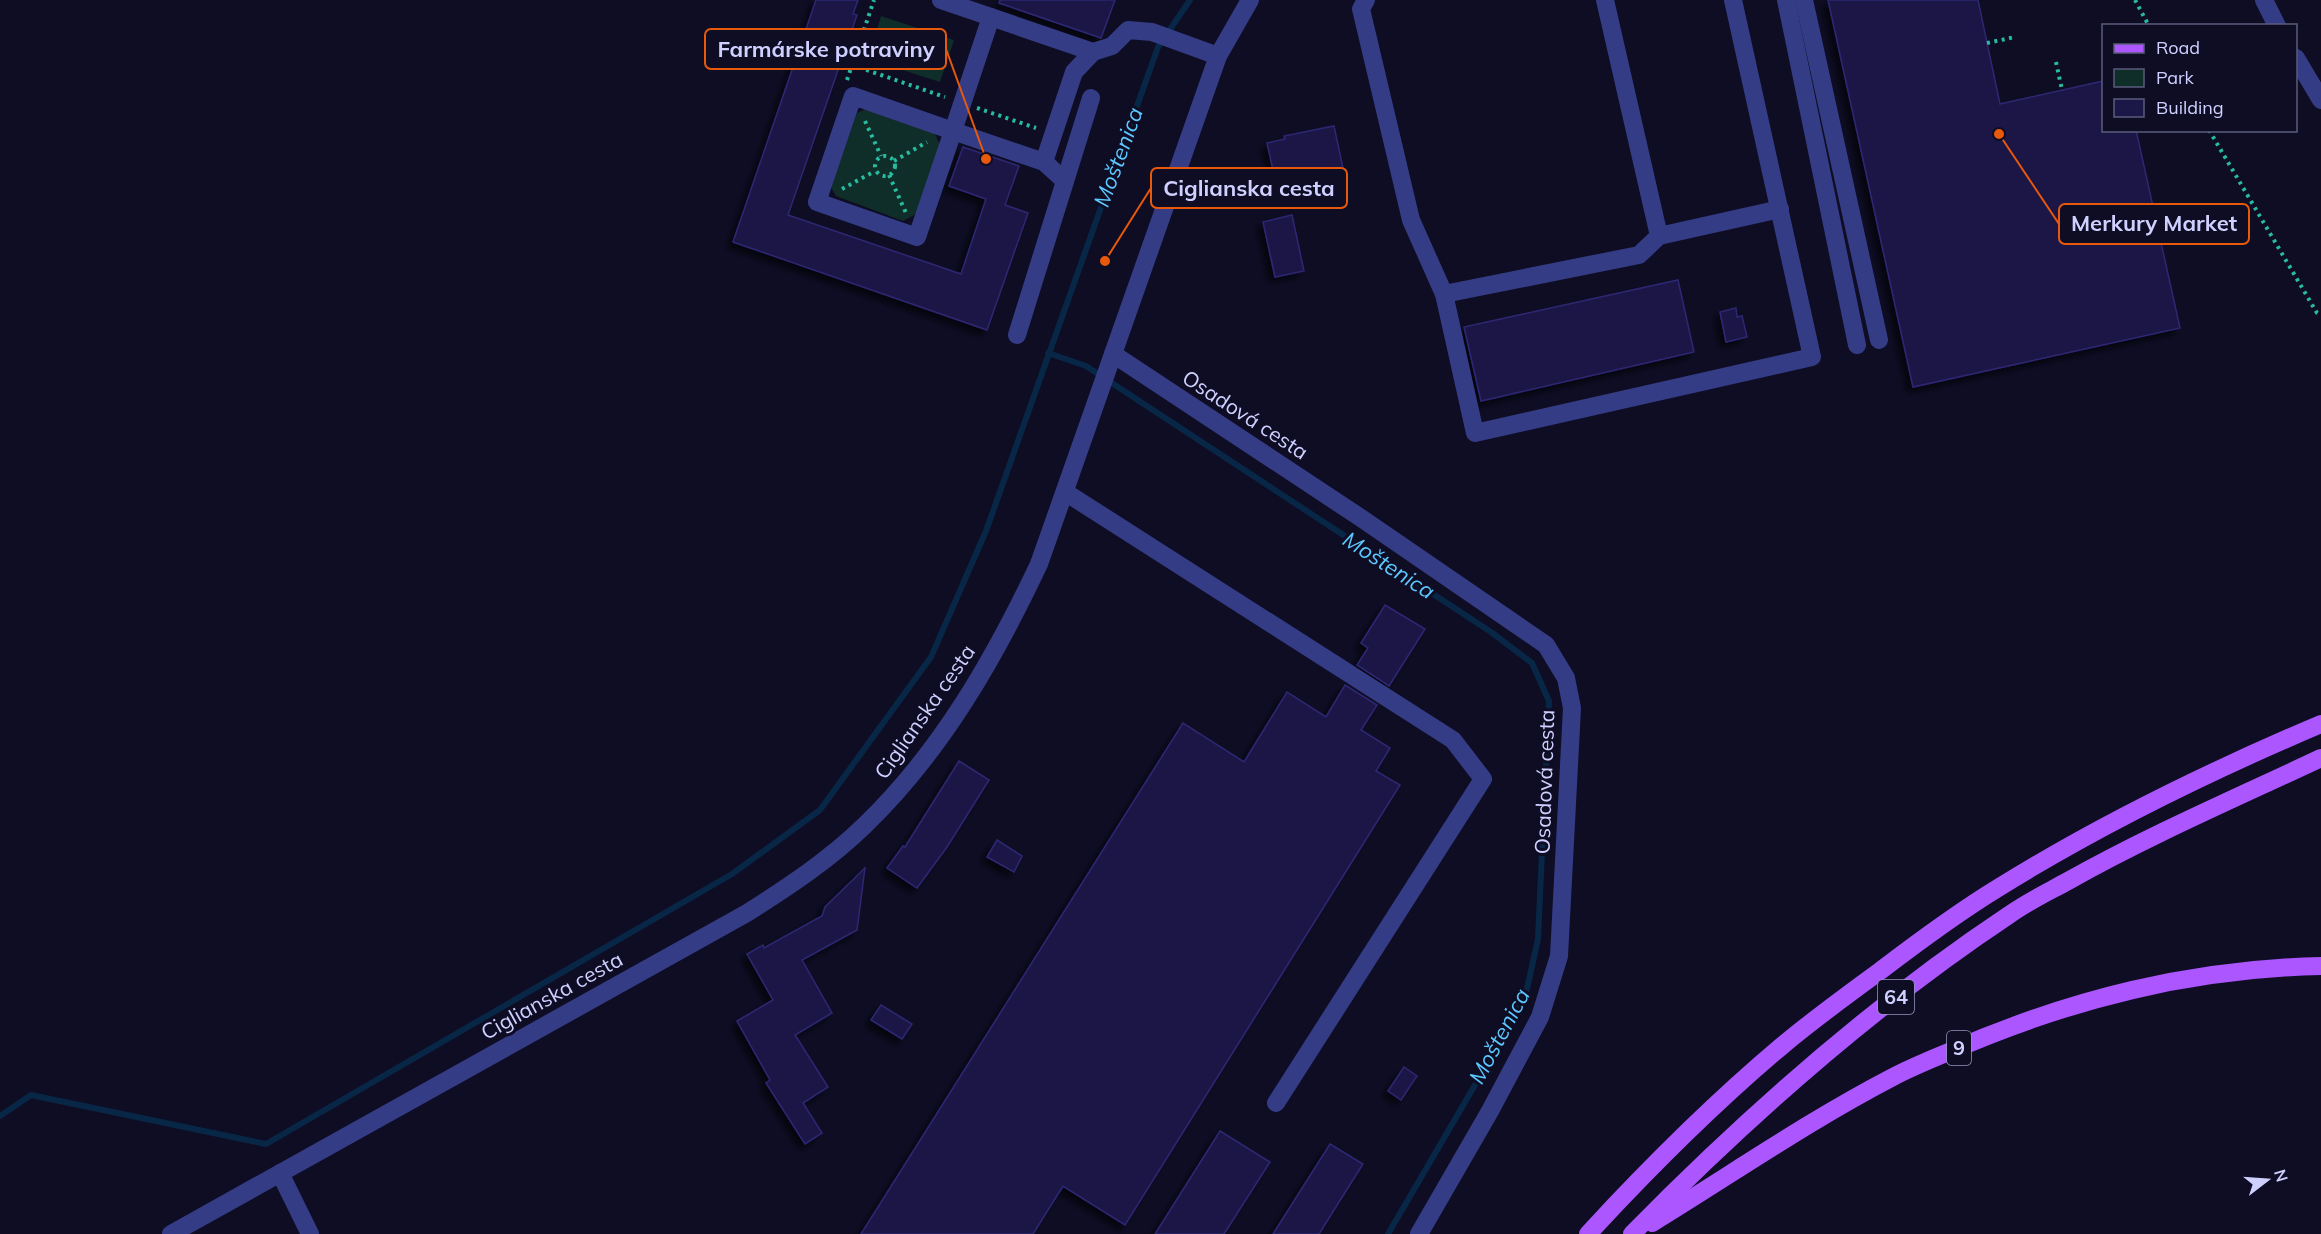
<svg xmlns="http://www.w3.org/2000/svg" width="2321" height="1234" viewBox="0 0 2321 1234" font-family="Mulish,sans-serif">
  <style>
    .green { fill: #0f2e29 }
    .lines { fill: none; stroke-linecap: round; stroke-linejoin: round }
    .stream { stroke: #082747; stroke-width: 6 }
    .building { fill: #1b1746; stroke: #2e2873; stroke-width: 1.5; filter: url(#shadow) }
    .path { stroke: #27bca0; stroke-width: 4; stroke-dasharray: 3 4.5; stroke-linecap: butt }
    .minor { stroke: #353c86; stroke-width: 18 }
    .major { stroke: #ab56ff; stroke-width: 18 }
    .labels { text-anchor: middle; stroke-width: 6; stroke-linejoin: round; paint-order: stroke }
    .shield { fill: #0e0d24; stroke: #9596bd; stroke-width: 1.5 }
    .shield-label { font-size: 20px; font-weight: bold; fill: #cfd0ff }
    .street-label { font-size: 21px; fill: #cfd0ff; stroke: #0e0d24 }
    .water-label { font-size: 22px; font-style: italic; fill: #5dc8ff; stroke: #0e0d24 }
    .leader { fill: none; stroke: #e8590c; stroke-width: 2 }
    .callout-dot { fill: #e8590c; stroke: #0e0d24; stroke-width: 2 }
    .callout { fill: #0e0d24; stroke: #e8590c; stroke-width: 2 }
    .callout-label { font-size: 22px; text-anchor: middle; font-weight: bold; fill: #cfd0ff }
  </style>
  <defs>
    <filter id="shadow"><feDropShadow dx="-5.5" dy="5.5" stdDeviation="3" flood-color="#0009"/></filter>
  </defs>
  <rect width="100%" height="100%" fill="#0e0d24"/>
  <g class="green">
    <polygon points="881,16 954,40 940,82 868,59"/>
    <polygon points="868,108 934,132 940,145 916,214 903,221 836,196 831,187 857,113"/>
  </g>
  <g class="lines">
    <g class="stream">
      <polyline points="1048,353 1086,366 1491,632 1532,663 1549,701 1538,939 1526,993 1503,1037 1388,1234"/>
      <polyline points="0,1116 31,1095 266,1144 732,874 820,810 931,657 986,531 1158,47 1190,0"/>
    </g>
  </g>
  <g class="building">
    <polygon points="816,0 858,0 853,14 857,15 788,215 961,274 986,199 949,186 963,147 1019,166 1005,205 1028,213 987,330 733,242"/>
    <polygon points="1000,0 1115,0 1101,38 999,3"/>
    <polygon points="1828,0 1978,0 2000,104 2103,81 2103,130 2136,130 2180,328 1913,387"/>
    <polygon points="1334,126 1343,168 1293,178 1292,175 1275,179 1267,143 1285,139 1284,136"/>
    <polygon points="1292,215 1304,271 1275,277 1263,222"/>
    <polygon points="1678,280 1694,352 1481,401 1464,327"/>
    <polygon points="1736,308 1737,317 1742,316 1747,337 1726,342 1720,312"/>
    <polygon points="1385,605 1425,629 1389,686 1357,665 1368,648 1361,643"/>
    <polygon points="1345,685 1377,705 1361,730 1390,748 1376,771 1400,785 1125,1225 1063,1186 1033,1234 861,1234 1183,723 1244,762 1287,692 1326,717"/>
    <polygon points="959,761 989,780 947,847 917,888 887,868 903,846 905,847"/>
    <polygon points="997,840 1022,856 1014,872 987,857"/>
    <polygon points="865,868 857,930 802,960 832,1013 795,1035 828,1087 803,1103 822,1133 805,1144 766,1083 770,1080 737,1021 773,1000 747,954 763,945 764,948 822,916 825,907"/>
    <polygon points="881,1005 912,1024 902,1039 871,1020"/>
    <polygon points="1404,1067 1417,1076 1401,1100 1388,1091"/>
    <polygon points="1220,1131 1270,1162 1224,1234 1155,1234"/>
    <polygon points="1330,1144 1363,1164 1334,1210 1319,1234 1273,1234"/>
  </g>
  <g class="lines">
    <g class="path">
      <polyline points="2135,0 2149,26"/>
      <polyline points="1987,43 2015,37"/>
      <polyline points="2056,62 2062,90"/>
      <polyline points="852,65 945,97"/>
      <polyline points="847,80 874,0"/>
      <polyline points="977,108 1036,128"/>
      <polyline points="865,121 881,156"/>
      <polyline points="2209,130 2317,313 2321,316"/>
      <circle cx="885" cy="166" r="10"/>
      <polyline points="894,161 927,142"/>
      <polyline points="889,175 906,213"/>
      <polyline points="842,189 875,171"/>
    </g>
    <g class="minor">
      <polyline points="941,0 1093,52 1112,46 1128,30 1152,32 1218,56"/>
      <polyline points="1366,0 1361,9 1411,220 1444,294 1475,433 1812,357 1733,0"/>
      <polyline points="1605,0 1659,236"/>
      <polyline points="1786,0 1857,345"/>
      <polyline points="1804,0 1879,340"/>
      <polyline points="2264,0 2277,26"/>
      <polyline points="991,17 953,131 853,96 817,202 917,237 953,131 1044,162 1065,181"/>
      <polyline points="2296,58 2321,100"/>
      <polyline points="1044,162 1074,72 1093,52"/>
      <polyline points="1444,294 1639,255 1659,236 1780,209"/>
      <polyline points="1017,335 1091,98"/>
      <polyline points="1113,354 1361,518 1546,645 1566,678 1572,708 1559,956 1540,1017 1490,1111 1419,1234"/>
      <polyline points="1065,492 1453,740 1483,779 1276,1103"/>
      <polyline points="280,1173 310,1234"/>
      <path d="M171,1234L747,913C788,887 829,860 864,826C941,752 994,659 1039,564L1218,56L1250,0"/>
    </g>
    <g class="major">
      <path d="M1652,1223C1732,1174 1810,1120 1893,1077C1912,1067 1932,1059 1951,1051C2071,999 2190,969 2321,966"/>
      <path d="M1588,1234C1649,1168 1714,1103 1783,1045C1814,1019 1847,995 1880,971C1918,942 1957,913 1998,888C2101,824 2210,771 2321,724"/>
      <path d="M1632,1234C1747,1117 1872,1006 2009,915C2027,902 2048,892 2068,881C2150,835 2236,798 2321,758"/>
    </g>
  </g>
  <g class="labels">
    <g class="shield">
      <rect x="1878" y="980" width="36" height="34" rx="4.5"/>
      <rect x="1947" y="1031" width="24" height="34" rx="4.5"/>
    </g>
    <g class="shield-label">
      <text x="1896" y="1004">64</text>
      <text x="1959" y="1055">9</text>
    </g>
    <g class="street-label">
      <text transform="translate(1245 415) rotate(33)" y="7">Osadová cesta</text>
      <text transform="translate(925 712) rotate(-55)" y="7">Ciglianska cesta</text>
      <text transform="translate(1545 782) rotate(-88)" y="7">Osadová cesta</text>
      <text transform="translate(552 996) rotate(-29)" y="7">Ciglianska cesta</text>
    </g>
    <g class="water-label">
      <text transform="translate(1118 157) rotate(-70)" y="8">Moštenica</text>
      <text transform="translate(1389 565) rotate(33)" y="8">Moštenica</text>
      <text transform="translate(1499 1036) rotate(-62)" y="8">Moštenica</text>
    </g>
  </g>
  <path class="leader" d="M986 159L946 49M1105 261L1151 188M1999 134L2059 224"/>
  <g class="callout-dot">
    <circle cx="986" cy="159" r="6"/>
    <circle cx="1105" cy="261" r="6"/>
    <circle cx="1999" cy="134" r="6"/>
  </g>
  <g class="callout">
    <rect x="705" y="29" width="241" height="40" rx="6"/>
    <rect x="1151" y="168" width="196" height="40" rx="6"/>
    <rect x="2059" y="204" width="190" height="40" rx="6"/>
  </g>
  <g class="callout-label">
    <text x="826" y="57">Farmárske potraviny</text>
    <text x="1249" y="196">Ciglianska cesta</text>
    <text x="2154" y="231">Merkury Market</text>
  </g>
  <rect x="2102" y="24" width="195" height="108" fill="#0e0d24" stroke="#5b5b7c" stroke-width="1.5"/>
  <rect x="2114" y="44" width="30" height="9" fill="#ab56ff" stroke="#5b5b7c" stroke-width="1.5"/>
  <text x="2156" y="54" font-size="18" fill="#cfd0ff">Road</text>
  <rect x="2114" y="69" width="30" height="18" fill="#0f2e29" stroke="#5b5b7c" stroke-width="1.5"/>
  <text x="2156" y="84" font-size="18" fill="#cfd0ff">Park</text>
  <rect x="2114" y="99" width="30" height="18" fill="#1b1746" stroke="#5b5b7c" stroke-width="1.5"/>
  <text x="2156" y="114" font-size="18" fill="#cfd0ff">Building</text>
  <g transform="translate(2267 1180) rotate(73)" stroke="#0e0d24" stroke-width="4.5" paint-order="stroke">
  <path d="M0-4.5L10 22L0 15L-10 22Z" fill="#cfd0ff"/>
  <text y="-9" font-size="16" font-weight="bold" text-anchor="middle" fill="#cfd0ff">N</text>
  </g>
</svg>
